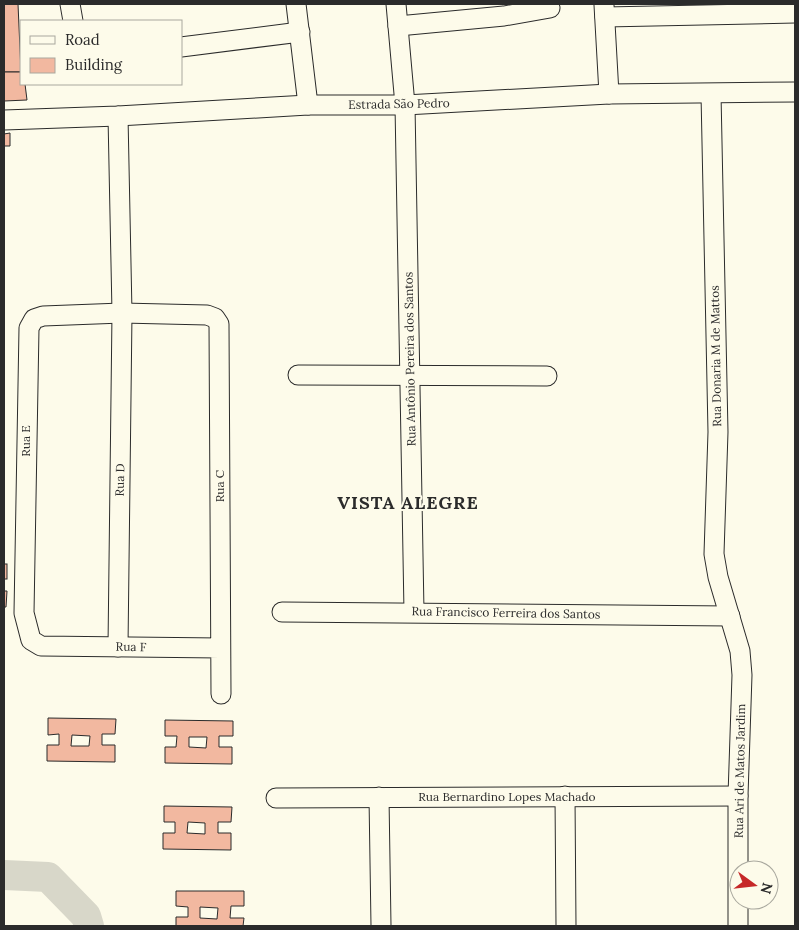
<svg xmlns="http://www.w3.org/2000/svg" width="799" height="930" viewBox="0 0 799 930" font-family="Lora,serif">
  <style>
    .lines { fill: none; stroke-linecap: round; stroke-linejoin: round }
    .river { stroke: #d8d7c9; stroke-width: 30 }
    .building { fill: #f2b8a0; stroke: #2b2b2b; fill-rule: evenodd }
    .minor-casing { stroke: #2b2b2b; stroke-width: 21 }
    .minor { stroke: #fdfbea; stroke-width: 19 }
    .labels { text-anchor: middle; stroke-width: 4; stroke-linejoin: round; paint-order: stroke }
    .street-label { font-size: 12px; fill: #2b2b2b; stroke: #fdfbea }
    .district-label { font-size: 18px; font-weight: bold; letter-spacing: 1px; fill: #2b2b2b; stroke: #fdfbea }
  </style>
  <rect width="100%" height="100%" fill="#fdfbea"/>
  <g class="lines">
    <polyline class="river" points="4,875 48,877 86,916 89,926"/>
  </g>
  <g class="building">
    <polygon points="4,4 18,4 21,72 4,72"/>
    <polygon points="4,72 21,72 21,84 25,84 27,100 4,101"/>
    <polygon points="10,133 10,146 4,146 4,134"/>
    <rect x="4" y="564" width="3" height="15"/>
    <polygon points="4,591 7,591 6,607 4,607"/>
    <path d="M48,718L116,719L115,734H102V745H115V762L47,761V745H59V734L48,735ZM72,735L90,736L89,746H71Z"/>
    <path d="M165,720L233,721V736H219V747H232V764L165,763V747H176L177,736H165ZM189,737H207L206,748L189,747Z"/>
    <path d="M164,806L232,807L231,822H218V833H231V850L163,849V833H175V822H164ZM188,822L205,823V834L187,833Z"/>
    <path d="M176,891H244V906H231L230,918H244L243,926H176V917H188V907L176,906ZM200,907L218,908L217,919L200,918Z"/>
  </g>
  <g class="lines">
    <defs>
      <g id="minor">
        <polyline points="70,4 73,21"/>
        <polyline points="296,4 308,105"/>
        <polyline points="396,4 405,105 414,612"/>
        <polyline points="604,5 609,94"/>
        <polyline points="605,17 795,13 795,4"/>
        <polyline points="398,26 504,16 550,8"/>
        <polyline points="181,47 300,32"/>
        <polyline points="711,94 718,432 714,554 718,577 740,651 742,675 738,796 738,926"/>
        <polyline points="4,120 118,116 308,105 405,105 609,94 795,92"/>
        <polyline points="298,375 547,376"/>
        <polyline points="282,612 730,616"/>
        <polyline points="118,647 122,313 118,116"/>
        <polyline points="220,648 41,646 31,640 24,613 29,328 34,319 43,316 122,313 207,315 215,318 219,324 221,694"/>
        <polyline points="565,796 566,926"/>
        <polyline points="379,797 381,926"/>
        <polyline points="276,798 738,796"/>
      </g>
    </defs>
    <use href="#minor" class="minor-casing"/>
    <use href="#minor" class="minor"/>
  </g>
  <g class="labels">
    <g class="street-label">
      <text transform="translate(399 104) rotate(-1)" y="4">Estrada São Pedro</text>
      <text transform="translate(716 356) rotate(-91)" y="4">Rua Donaria M de Mattos</text>
      <text transform="translate(410 359) rotate(-91)" y="4">Rua Antônio Pereira dos Santos</text>
      <text transform="translate(26 441) rotate(-90)" y="4">Rua E</text>
      <text transform="translate(120 480) rotate(-89)" y="4">Rua D</text>
      <text transform="translate(220 486) rotate(-90)" y="4">Rua C</text>
      <text transform="translate(506 613) rotate(1)" y="4">Rua Francisco Ferreira dos Santos</text>
      <text transform="translate(131 647) rotate(1)" y="4">Rua F</text>
      <text transform="translate(740 771) rotate(-89)" y="4">Rua Ari de Matos Jardim</text>
      <text x="507" y="801">Rua Bernardino Lopes Machado</text>
    </g>
    <g class="district-label">
      <text x="408" y="509">VISTA ALEGRE</text>
    </g>
  </g>
  <rect width="799" height="930" fill="none" stroke="#2b2b2b" stroke-width="10"/>
  <rect x="20" y="20" width="162" height="65" fill="#fdfbea" stroke="#a9a89e"/>
  <rect x="30" y="36" width="25" height="8" fill="#fdfbea" stroke="#a9a89e"/>
  <text x="65" y="45" font-size="15" fill="#2b2b2b">Road</text>
  <rect x="30" y="58" width="25" height="15" fill="#f2b8a0" stroke="#a9a89e"/>
  <text x="65" y="70" font-size="15" fill="#2b2b2b">Building</text>
  <g transform="translate(754 885) rotate(105)"><circle r="24" fill="#fdfbea" stroke="#a9a89e"/>
  <path d="M0-4L9 19L0 12L-9 19Z" fill="#c62828"/>
  <text y="-8" font-size="14" font-weight="bold" text-anchor="middle" fill="#2b2b2b">N</text>
  </g>
</svg>
